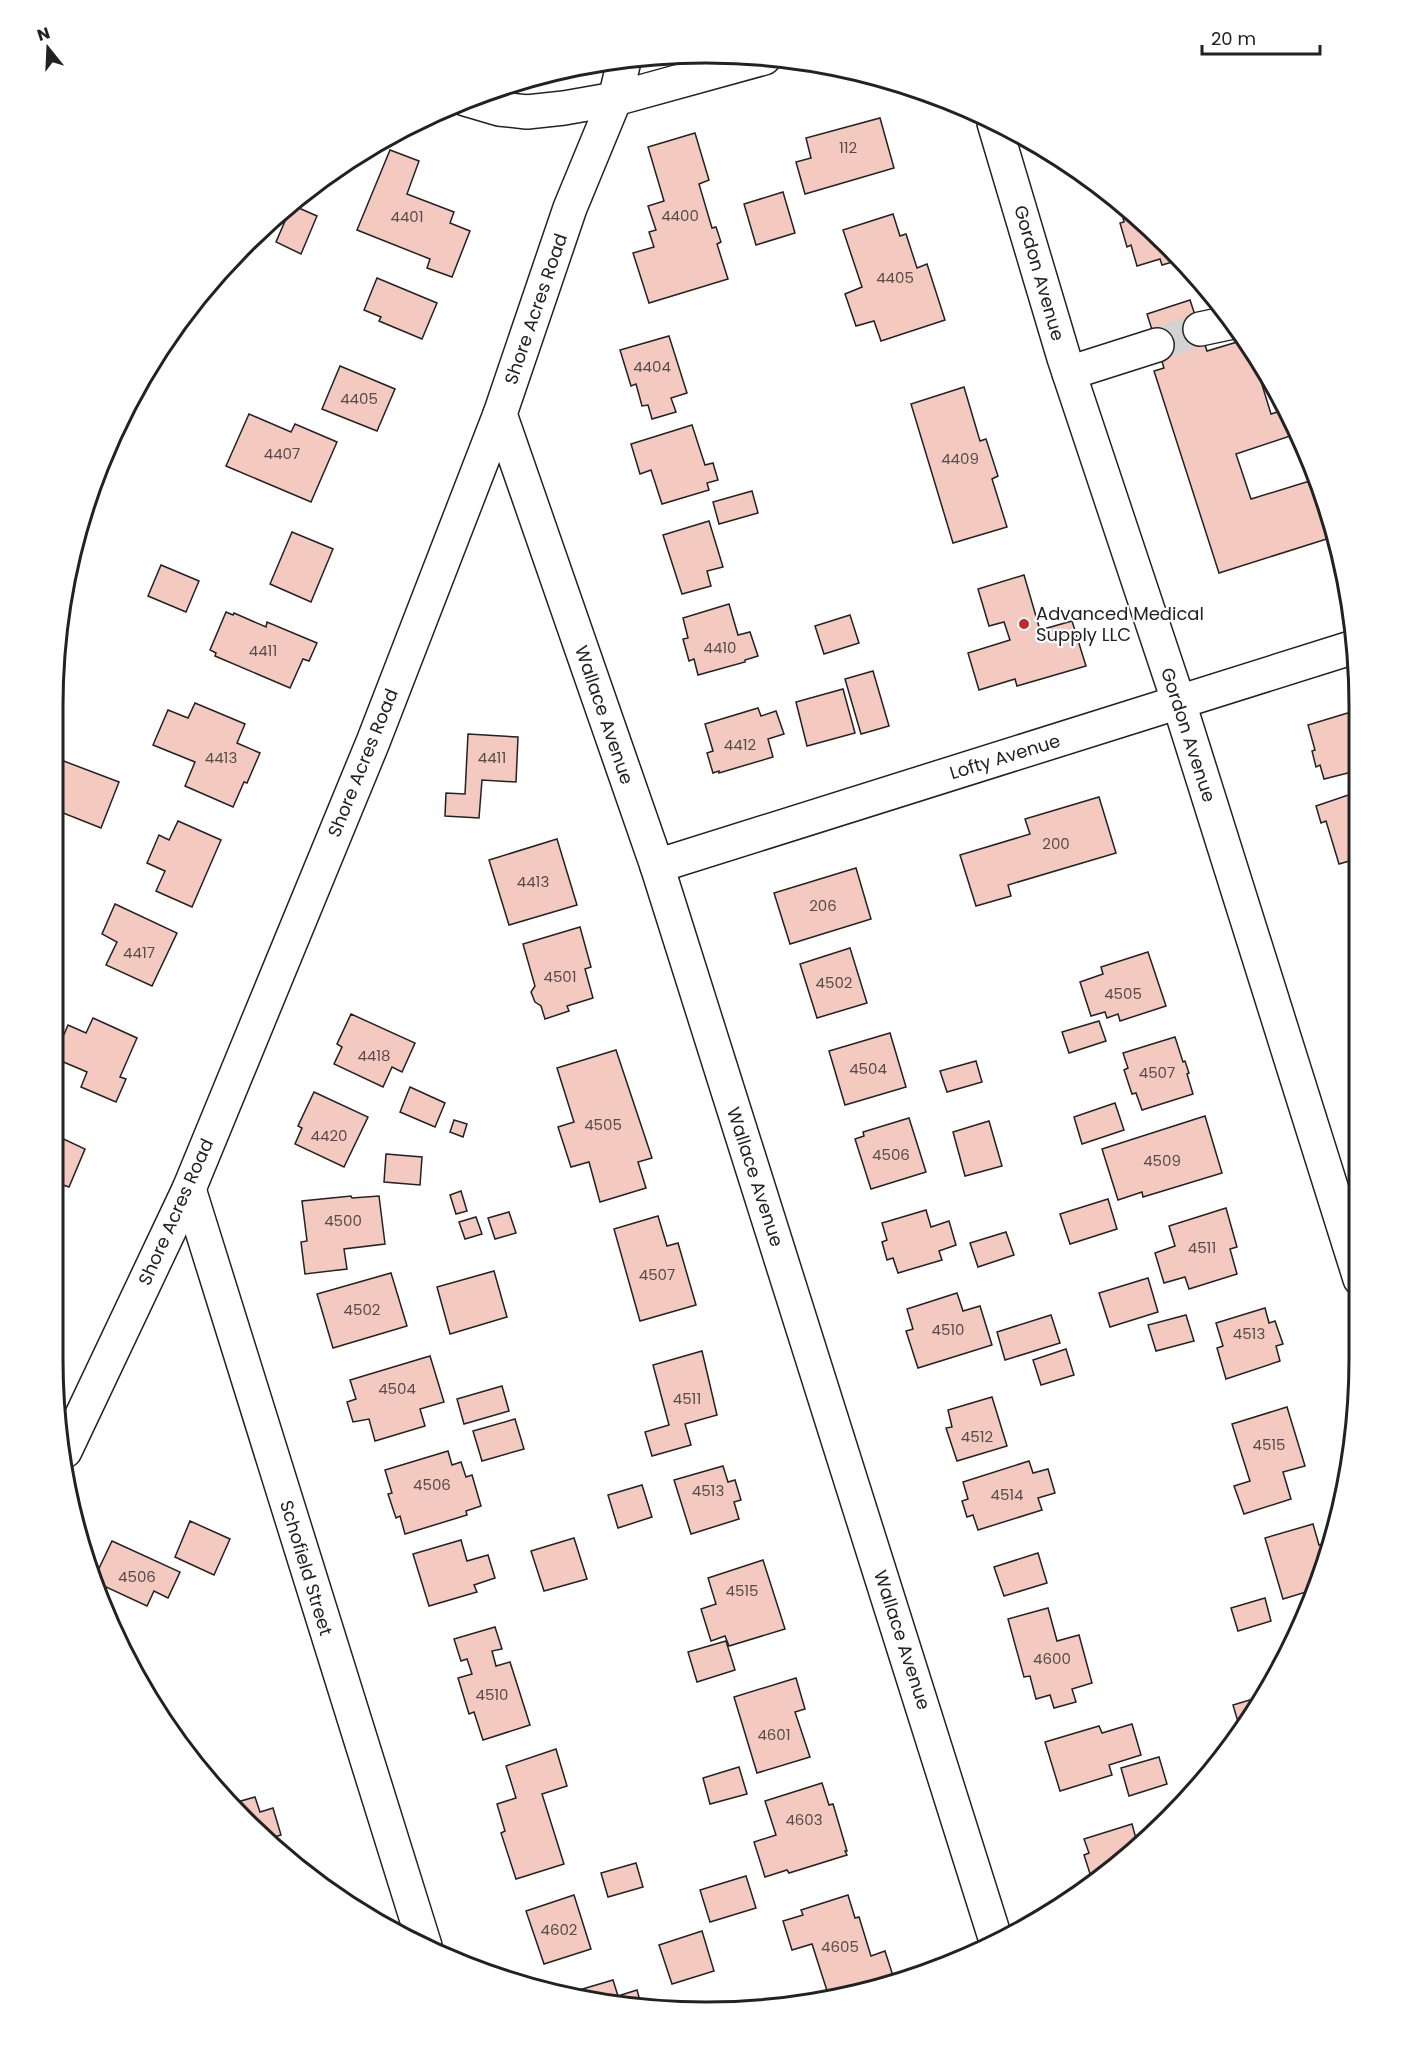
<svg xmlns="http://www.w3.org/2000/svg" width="1412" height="2065" viewBox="0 0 1412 2065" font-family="Poppins,sans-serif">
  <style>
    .building { fill: #f3c9c0; stroke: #222; stroke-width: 1.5 }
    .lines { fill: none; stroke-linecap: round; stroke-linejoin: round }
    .minor-tunnel { stroke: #d3d3d3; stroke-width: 33; stroke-dasharray: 33 16; stroke-linecap: butt }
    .minor-casing { stroke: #222; stroke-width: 36 }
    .minor { stroke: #fff; stroke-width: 33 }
    .poi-dot { fill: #c62828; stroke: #fff; stroke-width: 2 }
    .labels { text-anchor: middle; stroke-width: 4.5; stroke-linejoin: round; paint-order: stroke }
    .number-label { font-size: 15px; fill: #564c4a }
    .street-label { font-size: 18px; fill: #222; stroke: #fff }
    .poi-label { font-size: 18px; fill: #222; stroke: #fff; text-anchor: start }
    .rim { fill: none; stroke: #222; stroke-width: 3 }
  </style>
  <rect width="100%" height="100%" fill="#fff"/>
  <g class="building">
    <polygon points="880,118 894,168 805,194 796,162 811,158 806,138"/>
    <polygon points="695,133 709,180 699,184 712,228 716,227 721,242 717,244 728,279 649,303 633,253 654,247 649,232 656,230 648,206 664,201 648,147"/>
    <polygon points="390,150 419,161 407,194 454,212 450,223 470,231 452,277 427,268 430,259 357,230"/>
    <polygon points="783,192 795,233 756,245 744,204"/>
    <polygon points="1120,204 1168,244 1177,254 1174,254 1176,261 1162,265 1160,259 1137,266 1131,245 1127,247 1120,223 1124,222"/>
    <polygon points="292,205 317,216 301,254 276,242"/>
    <polygon points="893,214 900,236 906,234 917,268 927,264 945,320 881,341 874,321 856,326 845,294 862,287 843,230"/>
    <polygon points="377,278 437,303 422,339 379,321 381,317 364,310"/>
    <polygon points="1190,300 1207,351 1244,340 1252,352 1271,414 1287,409 1296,434 1236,454 1251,499 1313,480 1333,537 1219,573 1154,371 1164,368 1147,314"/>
    <polygon points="669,336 687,393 671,398 676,412 652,419 648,405 642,406 636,384 631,386 620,350"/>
    <polygon points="340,366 395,389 377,431 322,409"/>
    <polygon points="964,387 980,441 986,439 998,476 992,479 1007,527 953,543 911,404"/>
    <polygon points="249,414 291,432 295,424 337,442 311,502 226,466"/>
    <polygon points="692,425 705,465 713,463 718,480 707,483 709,490 662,504 651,470 640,474 631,444"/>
    <polygon points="752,491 758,513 719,524 713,502"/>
    <polygon points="709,521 723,567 707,571 711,586 682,594 663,535"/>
    <polygon points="292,532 333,549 311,602 270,584"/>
    <polygon points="161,565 199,581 186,612 148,596"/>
    <polygon points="1024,575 1040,630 1072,621 1086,666 1017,686 1015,679 979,690 968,653 1010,640 1004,622 989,626 978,589"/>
    <polygon points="729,604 738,635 750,632 758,656 745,660 745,662 698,675 694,659 689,661 683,639 688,638 683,618"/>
    <polygon points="226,612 233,615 234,613 266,627 267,622 317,643 309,661 303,659 290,688 215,656 216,653 210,650"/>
    <polygon points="850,615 859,643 824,654 815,626"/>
    <polygon points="873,671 889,726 861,734 845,679"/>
    <polygon points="843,689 855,733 807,746 796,702"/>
    <polygon points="195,703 245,724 237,743 260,753 247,783 244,782 233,807 185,786 195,762 153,745 168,710 188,718"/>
    <polygon points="758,708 761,716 776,711 784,734 768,739 773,757 719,773 719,771 713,773 707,753 713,751 705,724"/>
    <polygon points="1351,712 1360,742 1360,770 1324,779 1320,765 1316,767 1312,751 1315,750 1308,725"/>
    <polygon points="468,734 518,737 516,782 482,780 479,818 445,816 446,793 465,794"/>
    <polygon points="61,760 119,782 101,828 53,809 53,783"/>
    <polygon points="1360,791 1360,858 1339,864 1326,821 1321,823 1316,806"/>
    <polygon points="1099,797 1116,853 1008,885 1011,896 976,906 960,855 1030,834 1025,819"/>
    <polygon points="178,821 221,840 192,907 156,891 165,871 147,863 159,835 169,840"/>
    <polygon points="557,839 577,905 509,925 489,860"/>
    <polygon points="856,868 871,919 790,944 774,893"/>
    <polygon points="1360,899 1360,931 1351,902"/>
    <polygon points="115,904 177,933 152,986 106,965 117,942 102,934"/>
    <polygon points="580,927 591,967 585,969 593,998 567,1006 569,1011 545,1019 541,1006 535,1002 531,992 535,986 523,944"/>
    <polygon points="850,948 867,1003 817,1018 800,964"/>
    <polygon points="1148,952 1166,1006 1120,1021 1118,1014 1107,1018 1105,1012 1091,1016 1080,982 1103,974 1101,967"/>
    <polygon points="351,1014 415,1043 402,1072 392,1067 383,1087 334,1064 342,1047 337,1044"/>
    <polygon points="93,1018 137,1038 120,1077 126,1079 116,1102 81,1087 87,1072 54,1058 68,1025 86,1033"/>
    <polygon points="1099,1021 1106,1041 1069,1053 1062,1032"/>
    <polygon points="890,1033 906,1087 845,1105 829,1051"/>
    <polygon points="1175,1037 1183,1062 1185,1061 1189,1073 1187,1074 1193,1094 1142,1110 1136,1093 1132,1094 1124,1070 1128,1068 1123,1053"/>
    <polygon points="616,1050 652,1158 638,1162 646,1188 600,1202 589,1162 571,1167 558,1127 574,1122 557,1068"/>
    <polygon points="976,1061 982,1082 947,1092 940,1071"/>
    <polygon points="410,1087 445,1103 435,1127 400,1112"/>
    <polygon points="314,1092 368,1117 344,1167 295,1144 302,1128 298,1126"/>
    <polygon points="1115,1103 1124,1130 1082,1144 1074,1117"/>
    <polygon points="1205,1116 1222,1173 1143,1197 1142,1192 1118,1200 1102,1149"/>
    <polygon points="909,1118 926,1172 871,1189 855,1139 864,1136 863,1132"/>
    <polygon points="454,1120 467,1124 463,1137 450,1132"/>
    <polygon points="989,1121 1002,1166 965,1176 953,1132"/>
    <polygon points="53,1134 85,1149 69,1187 57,1183 53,1193"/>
    <polygon points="386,1154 422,1157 420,1185 384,1182"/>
    <polygon points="461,1191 467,1211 456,1214 450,1195"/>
    <polygon points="351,1196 352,1198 379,1196 385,1244 344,1249 347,1269 305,1274 301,1242 307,1241 302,1201"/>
    <polygon points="1108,1199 1117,1229 1070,1244 1060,1214"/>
    <polygon points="1226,1208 1237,1247 1230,1249 1237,1274 1189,1289 1185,1277 1164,1283 1155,1253 1175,1246 1169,1226"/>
    <polygon points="926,1210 931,1227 949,1221 956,1245 939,1251 942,1260 898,1273 893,1258 887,1260 882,1242 887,1240 882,1223"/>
    <polygon points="509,1212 516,1233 495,1239 488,1218"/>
    <polygon points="658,1216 667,1246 678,1243 696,1305 640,1321 614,1229"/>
    <polygon points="476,1217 482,1234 465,1239 459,1222"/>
    <polygon points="1006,1232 1014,1255 978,1267 970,1243"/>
    <polygon points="494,1271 507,1317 450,1334 437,1287"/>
    <polygon points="391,1273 407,1326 333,1348 317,1294"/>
    <polygon points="1148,1278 1158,1312 1110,1327 1099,1293"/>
    <polygon points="957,1293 963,1311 980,1306 992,1345 918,1368 906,1331 913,1329 907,1309"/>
    <polygon points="1265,1308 1269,1323 1275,1321 1283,1344 1276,1346 1280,1361 1226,1379 1217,1348 1223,1346 1216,1323"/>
    <polygon points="1051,1315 1060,1343 1005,1360 997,1332"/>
    <polygon points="1186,1315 1194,1341 1156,1351 1148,1325"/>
    <polygon points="1066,1349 1074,1375 1041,1385 1033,1360"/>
    <polygon points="702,1351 717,1415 685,1424 691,1445 652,1456 645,1432 669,1425 653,1365"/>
    <polygon points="430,1356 444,1402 420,1409 425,1426 375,1441 369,1419 353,1422 347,1402 356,1399 350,1380"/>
    <polygon points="502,1386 509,1411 464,1424 457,1399"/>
    <polygon points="992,1397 1007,1446 957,1461 946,1428 952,1427 948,1410"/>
    <polygon points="1287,1407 1305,1466 1283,1472 1291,1499 1244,1514 1234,1486 1250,1481 1232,1424"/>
    <polygon points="515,1419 524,1449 482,1461 473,1431"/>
    <polygon points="448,1451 452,1465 461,1462 466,1477 472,1475 481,1506 466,1511 467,1515 405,1534 400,1516 396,1518 388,1494 392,1493 385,1470"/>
    <polygon points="1029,1461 1033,1473 1048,1469 1055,1493 1038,1498 1042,1510 978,1530 973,1515 967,1517 962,1501 968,1499 963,1482"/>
    <polygon points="723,1466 728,1482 735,1480 741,1500 734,1502 739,1519 691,1534 674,1480"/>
    <polygon points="642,1485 652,1517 618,1528 608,1495"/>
    <polygon points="190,1521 230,1539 214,1575 175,1557"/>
    <polygon points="1313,1524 1319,1545 1326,1543 1328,1550 1316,1589 1283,1599 1265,1538"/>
    <polygon points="574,1538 587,1579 544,1591 531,1551"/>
    <polygon points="461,1540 467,1561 488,1555 495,1578 474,1585 477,1592 429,1606 413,1554"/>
    <polygon points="112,1541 180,1572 168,1598 154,1591 147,1606 93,1581"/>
    <polygon points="1038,1553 1047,1583 1004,1596 994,1567"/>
    <polygon points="763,1560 785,1629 729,1646 725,1636 711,1641 701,1609 716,1604 708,1578"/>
    <polygon points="1265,1598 1271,1621 1238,1631 1231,1608"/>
    <polygon points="1048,1608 1057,1641 1079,1635 1092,1683 1072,1689 1076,1702 1054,1708 1050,1695 1036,1699 1030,1676 1024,1677 1008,1619"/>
    <polygon points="495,1627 502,1649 492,1651 496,1666 510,1662 530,1725 483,1740 474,1712 469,1714 458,1678 472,1674 467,1659 461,1661 454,1639"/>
    <polygon points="726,1641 735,1670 697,1682 688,1652"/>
    <polygon points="796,1678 805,1709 795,1712 810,1757 757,1773 734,1697"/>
    <polygon points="1263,1696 1249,1722 1241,1732 1233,1705"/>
    <polygon points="1132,1724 1141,1755 1109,1765 1112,1775 1060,1791 1045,1742 1099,1726 1102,1733"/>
    <polygon points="556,1749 567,1786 542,1794 564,1864 516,1879 501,1833 505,1831 497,1804 516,1798 506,1766"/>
    <polygon points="1159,1757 1167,1784 1129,1796 1121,1768"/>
    <polygon points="739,1767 747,1794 710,1804 703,1778"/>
    <polygon points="822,1783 829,1805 833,1804 847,1851 845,1851 847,1855 789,1873 787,1870 765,1877 754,1842 776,1835 765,1801"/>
    <polygon points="255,1797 260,1812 273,1808 281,1835 268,1839 270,1844 234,1803"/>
    <polygon points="1132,1824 1138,1846 1097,1880 1092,1880 1084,1855 1089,1853 1084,1839"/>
    <polygon points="636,1863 643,1887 608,1897 601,1873"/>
    <polygon points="746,1876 756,1908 710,1922 700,1890"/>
    <polygon points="574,1895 591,1949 544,1964 526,1911"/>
    <polygon points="848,1895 855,1918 859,1917 871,1956 885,1951 894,1979 830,2000 812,1944 792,1950 783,1921 803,1915 801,1910"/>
    <polygon points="702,1931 714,1971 672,1984 659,1945"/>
    <polygon points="613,1980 618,1996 637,1990 642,2008 621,2007 569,1993"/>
  </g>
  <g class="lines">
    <polyline class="minor-tunnel" points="1157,345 1200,329"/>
    <defs>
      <g id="minor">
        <polyline points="465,99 499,109 527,112 564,108 615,99 764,58"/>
        <polyline points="994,123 1064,358 1179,703 1360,1279"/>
        <polyline points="1200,329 1233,322"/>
        <polyline points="1069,373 1157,345"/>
        <polyline points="500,414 657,866 997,1944"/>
        <polyline points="657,866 1354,647"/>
        <polyline points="189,1189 425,1946"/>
        <polyline points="65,1451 189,1189 373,742 500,414 570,208 615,99 624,61"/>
      </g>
    </defs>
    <use href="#minor" class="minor-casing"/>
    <use href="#minor" class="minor"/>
  </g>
  <circle class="poi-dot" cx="1024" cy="624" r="6"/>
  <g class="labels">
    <g class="number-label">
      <text x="848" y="153">112</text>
      <text x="680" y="221">4400</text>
      <text x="407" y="222">4401</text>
      <text x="895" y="283">4405</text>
      <text x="652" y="372">4404</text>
      <text x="359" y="404">4405</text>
      <text x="282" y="459">4407</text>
      <text x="960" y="464">4409</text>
      <text x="720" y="653">4410</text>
      <text x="263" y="656">4411</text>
      <text x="740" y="750">4412</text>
      <text x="221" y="763">4413</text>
      <text x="492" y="763">4411</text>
      <text x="1056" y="849">200</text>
      <text x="533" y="887">4413</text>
      <text x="823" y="911">206</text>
      <text x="139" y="958">4417</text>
      <text x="560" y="982">4501</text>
      <text x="834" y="988">4502</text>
      <text x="1123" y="999">4505</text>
      <text x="374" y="1061">4418</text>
      <text x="868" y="1074">4504</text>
      <text x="1157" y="1078">4507</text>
      <text x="603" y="1130">4505</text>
      <text x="329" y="1141">4420</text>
      <text x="891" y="1160">4506</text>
      <text x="1162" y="1166">4509</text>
      <text x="343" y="1226">4500</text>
      <text x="1202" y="1253">4511</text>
      <text x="657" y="1280">4507</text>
      <text x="362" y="1315">4502</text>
      <text x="948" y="1335">4510</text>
      <text x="1249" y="1339">4513</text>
      <text x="397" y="1394">4504</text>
      <text x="687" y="1404">4511</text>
      <text x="977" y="1442">4512</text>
      <text x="1269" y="1450">4515</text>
      <text x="432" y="1490">4506</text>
      <text x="708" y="1496">4513</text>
      <text x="1007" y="1500">4514</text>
      <text x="137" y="1582">4506</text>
      <text x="742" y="1596">4515</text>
      <text x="1052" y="1664">4600</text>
      <text x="492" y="1700">4510</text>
      <text x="774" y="1740">4601</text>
      <text x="804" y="1825">4603</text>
      <text x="559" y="1935">4602</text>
      <text x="840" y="1952">4605</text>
    </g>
    <g class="street-label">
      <text transform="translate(1039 273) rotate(74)" y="6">Gordon Avenue</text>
      <text transform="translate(536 309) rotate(-71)" y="6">Shore Acres Road</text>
      <text transform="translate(604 715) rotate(71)" y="6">Wallace Avenue</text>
      <text transform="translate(1188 735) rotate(72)" y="6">Gordon Avenue</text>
      <text transform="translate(1005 757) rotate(-17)" y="6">Lofty Avenue</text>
      <text transform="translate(363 763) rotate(-68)" y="6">Shore Acres Road</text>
      <text transform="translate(755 1177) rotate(72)" y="6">Wallace Avenue</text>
      <text transform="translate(176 1212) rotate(-66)" y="6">Shore Acres Road</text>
      <text transform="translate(306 1568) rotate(73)" y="6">Schofield Street</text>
      <text transform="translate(902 1640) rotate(72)" y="6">Wallace Avenue</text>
    </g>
    <g class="poi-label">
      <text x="1036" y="620">Advanced Medical<tspan x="1036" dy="21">Supply LLC</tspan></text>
    </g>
  </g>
  <path d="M0 0H1412V2065H0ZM706 63H706A643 643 0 0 1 1349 706V1359A643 643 0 0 1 706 2002H706A643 643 0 0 1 63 1359V706A643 643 0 0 1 706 63Z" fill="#fff" fill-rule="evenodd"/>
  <path class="rim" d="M706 63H706A643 643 0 0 1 1349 706V1359A643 643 0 0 1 706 2002H706A643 643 0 0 1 63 1359V706A643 643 0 0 1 706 63Z"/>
  <g transform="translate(48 48) rotate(342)" stroke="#ffffff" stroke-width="4.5" paint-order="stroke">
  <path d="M0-4.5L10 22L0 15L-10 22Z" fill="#222222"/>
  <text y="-9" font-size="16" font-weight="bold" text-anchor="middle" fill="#222222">N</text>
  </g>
  <path d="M1202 45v9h118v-9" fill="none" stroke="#222222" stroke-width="3"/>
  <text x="1211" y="45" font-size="18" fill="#222222" stroke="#ffffff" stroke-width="4.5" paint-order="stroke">20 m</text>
</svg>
